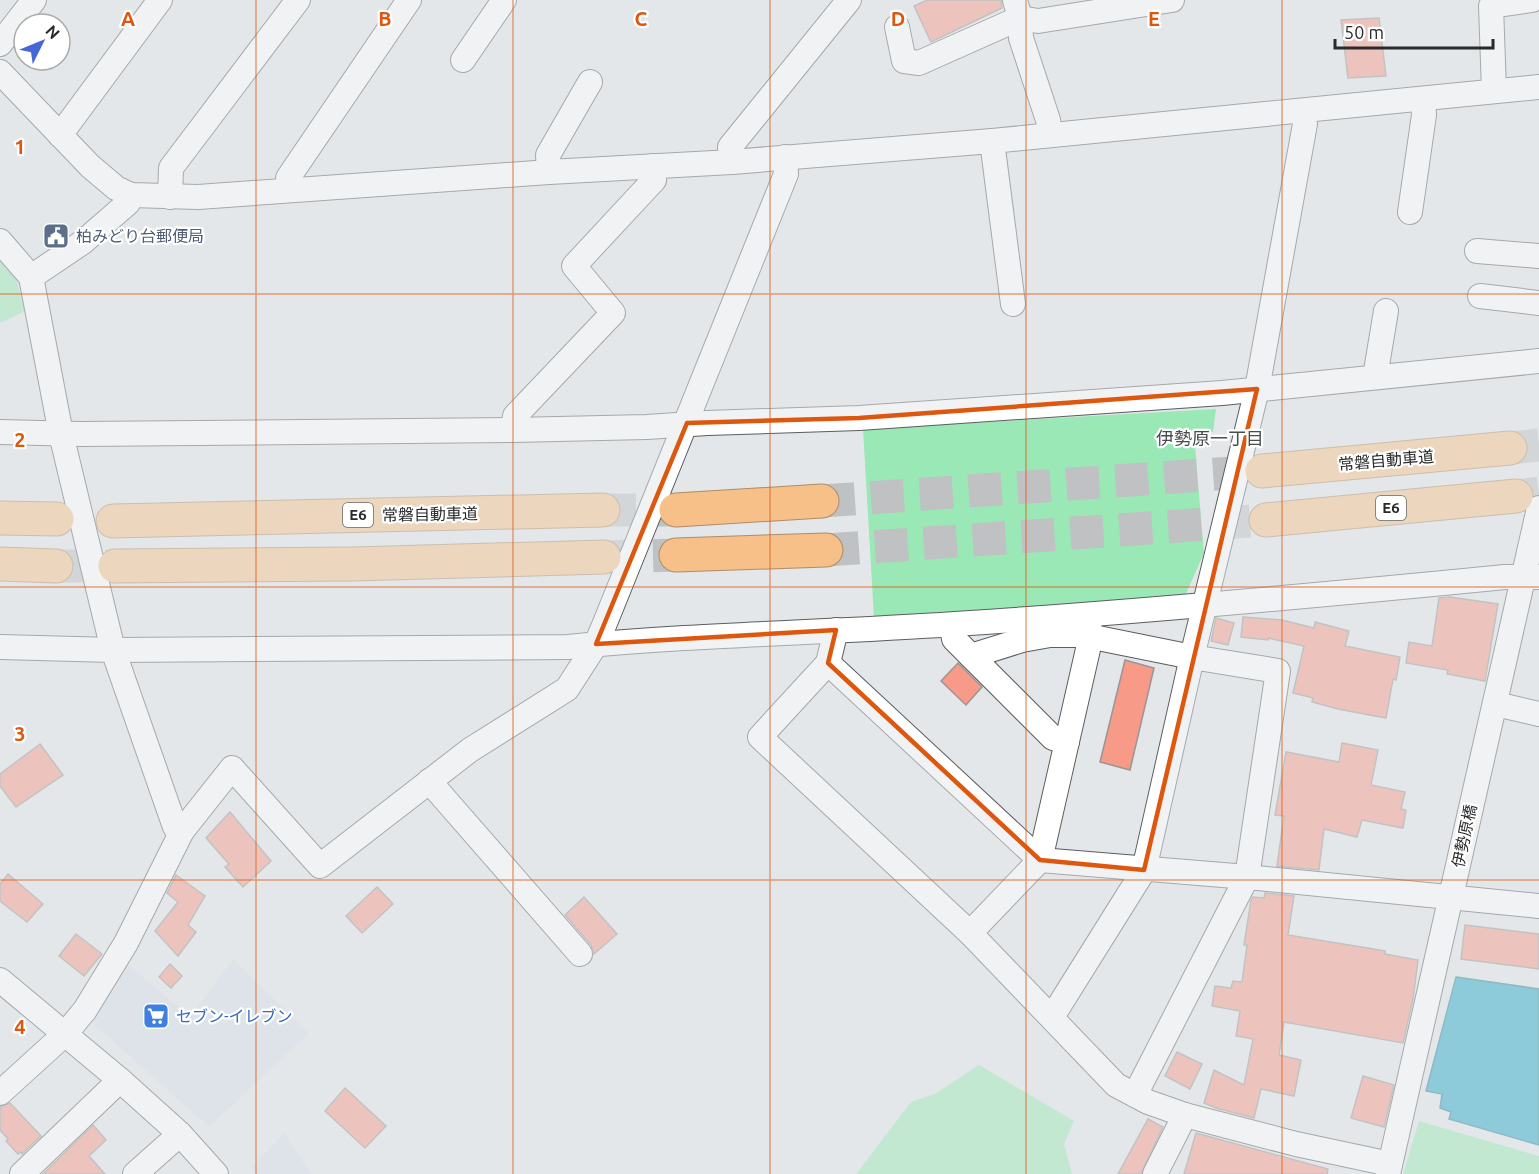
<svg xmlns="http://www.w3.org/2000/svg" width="1539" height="1174" viewBox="0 0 1539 1174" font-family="Ubuntu,'Noto Sans JP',sans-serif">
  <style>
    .built { fill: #d5dee6 }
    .green { fill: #99e8b6 }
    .water { fill: #25a8c9; stroke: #26829a; stroke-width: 1.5 }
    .building { fill: #f79a88; stroke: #999695; stroke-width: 1.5 }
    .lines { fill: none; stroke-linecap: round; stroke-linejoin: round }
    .highway-tunnel { stroke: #bfc1c3; stroke-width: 33; stroke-dasharray: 33 16; stroke-linecap: butt }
    .minor-casing { stroke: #5b5d5f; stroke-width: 26 }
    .highway-casing { stroke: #ae8c67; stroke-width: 35 }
    .minor { stroke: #fff; stroke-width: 24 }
    .highway { stroke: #f6c088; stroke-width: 33 }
    .marked { fill: none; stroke: #de570e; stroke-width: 4.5; stroke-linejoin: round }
    .grid { fill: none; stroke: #de570e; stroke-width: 1.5; stroke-opacity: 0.55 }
    .labels { text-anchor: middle; stroke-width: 4.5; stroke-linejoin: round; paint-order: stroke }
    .shield { fill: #fff; stroke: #696a6b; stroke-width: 1.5 }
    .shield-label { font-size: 15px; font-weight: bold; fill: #292a2b }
    .service-label { font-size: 16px; fill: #4e5e75; stroke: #fff; text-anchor: start }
    .street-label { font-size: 16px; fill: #292a2b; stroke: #fff }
    .shop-label { font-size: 16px; fill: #366cbe; stroke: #fff; text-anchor: start }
    .neighbourhood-label { font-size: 18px; fill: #4a4c4e; stroke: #fff }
    .grid-label { font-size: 20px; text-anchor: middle; font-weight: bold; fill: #de570e; stroke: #fff; stroke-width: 4.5; stroke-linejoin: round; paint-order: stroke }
  </style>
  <rect width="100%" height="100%" fill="#e4e7e9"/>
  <g class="built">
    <polygon points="233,959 309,1033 209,1127 87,1018 125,962 189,1016 205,997"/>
    <polygon points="284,1133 311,1174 256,1174 251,1167"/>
  </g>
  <g class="green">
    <polygon points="0,250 14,271 25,311 0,323"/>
    <polygon points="1216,409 1213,432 1198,431 1195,446 1204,553 1185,596 874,618 863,429"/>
    <polygon points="979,1065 1074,1121 1064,1144 1072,1174 856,1174 911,1102 935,1094"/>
    <polygon points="1419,1121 1539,1156 1539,1174 1403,1174"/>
  </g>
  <polygon class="water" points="1456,977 1539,989 1539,1145 1449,1119 1451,1112 1440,1108 1442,1094 1426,1091"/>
  <g class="building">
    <polygon points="927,0 1001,0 1002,8 931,42 914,6"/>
    <polygon points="1379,18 1386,76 1348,78 1341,20"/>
    <polygon points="1450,597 1498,604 1485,681 1447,674 1448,670 1406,663 1409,642 1432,646 1439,598"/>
    <polygon points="1243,617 1282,620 1314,628 1315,622 1349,631 1345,646 1400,657 1396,680 1393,679 1386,718 1338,709 1312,702 1313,698 1293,693 1304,646 1268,638 1268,640 1241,637"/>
    <polygon points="1216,618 1234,623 1228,645 1211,641"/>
    <polygon points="1125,660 1154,668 1130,770 1100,762"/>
    <polygon points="958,663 982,687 966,705 941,681"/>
    <polygon points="1342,743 1378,750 1371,785 1405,792 1401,809 1406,810 1403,828 1362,820 1357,837 1324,829 1319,870 1277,866 1284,816 1275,815 1286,752 1339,762"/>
    <polygon points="40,744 63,775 16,807 0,786 0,774"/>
    <polygon points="230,812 271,861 243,887 225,867 229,864 206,838"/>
    <polygon points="8,874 43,904 27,922 0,901 0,884"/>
    <polygon points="176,875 205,896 188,925 196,932 178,956 155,931 178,902 167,893"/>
    <polygon points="377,887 393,904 362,933 346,916"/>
    <polygon points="1265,893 1294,896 1288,935 1385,951 1385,954 1418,960 1413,999 1403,1043 1284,1022 1279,1055 1301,1060 1294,1096 1261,1089 1254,1118 1216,1108 1204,1103 1214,1070 1244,1085 1253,1039 1236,1036 1240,1011 1212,1006 1215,986 1231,988 1233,981 1242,982 1247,945 1244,945 1251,900 1253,897 1264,898"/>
    <polygon points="584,897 617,934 594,954 591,945 565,915"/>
    <polygon points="1465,925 1539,934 1539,969 1461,959"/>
    <polygon points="76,934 102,954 84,976 59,956"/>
    <polygon points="170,964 182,976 171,988 159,977"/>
    <polygon points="1177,1052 1202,1064 1190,1089 1165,1076"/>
    <polygon points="1363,1076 1394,1085 1384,1127 1351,1118"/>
    <polygon points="345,1088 386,1126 365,1148 325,1111"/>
    <polygon points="10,1103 41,1136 22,1154 21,1152 18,1154 6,1141 8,1139 0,1130 0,1107"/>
    <polygon points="1148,1119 1163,1127 1141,1174 1118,1174"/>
    <polygon points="93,1125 106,1140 89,1156 105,1174 43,1174"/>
    <polygon points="1196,1133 1328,1169 1327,1174 1184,1174"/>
  </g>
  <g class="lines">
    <g class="highway-tunnel">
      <polyline points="1510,448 1539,445"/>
      <polyline points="1516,496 1539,493"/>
      <polyline points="822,501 1262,471"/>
      <polyline points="603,510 676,510"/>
      <polyline points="826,550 1266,520"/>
      <polyline points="604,557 676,555"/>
      <polyline points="56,566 115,566"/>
    </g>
    <defs>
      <g id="minor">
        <polyline points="1015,0 1020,18 1021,38 1048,120 1050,135"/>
        <polyline points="897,27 904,61 919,63 1020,18 1038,21 1172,0"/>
        <polyline points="0,44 34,0"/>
        <polyline points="463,60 504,0"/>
        <polyline points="0,72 90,166 116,188 131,195 198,197 549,172 732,162 992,141 1539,87"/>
        <polyline points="1494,91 1491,6 1532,0"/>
        <polyline points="60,135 160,0"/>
        <polyline points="992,141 1013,304"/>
        <polyline points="732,162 730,147 849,0"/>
        <polyline points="549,172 548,155 590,82"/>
        <polyline points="289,190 288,178 409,0"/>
        <polyline points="170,197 171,168 298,0"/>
        <polyline points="1410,212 1424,115 1423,99"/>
        <polyline points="0,241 31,277 61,434 113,650 175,827 182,831"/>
        <polyline points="1477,251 1539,256"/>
        <polyline points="31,277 83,242 128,203 131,195"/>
        <polyline points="1480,296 1539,303"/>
        <polyline points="1375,377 1386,311"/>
        <polyline points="513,430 515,416 613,313 574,266 654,180 653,166"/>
        <polyline points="0,432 81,434 513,430 647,427 707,423 859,418 1222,393 1539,361"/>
        <polyline points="952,625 954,639 1053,738 1067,742"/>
        <polyline points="836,630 828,663 760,737 970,933 1116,1085 1148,1102 1185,1115 1296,1144 1390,1164"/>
        <path d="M0,647L113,650L568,647C697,634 826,633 955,624C1139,612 1322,595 1505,577H1539"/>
        <polyline points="971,656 1022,640 1050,635 1083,635 1192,657 1278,671 1247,877 1135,1095"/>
        <polyline points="828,663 1040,860 1247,877 1539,906"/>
        <polyline points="1496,704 1539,714"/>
        <polyline points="429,781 580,954"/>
        <polyline points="970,933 1040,860 1091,636 1088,620"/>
        <polyline points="0,980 120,1080 180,1134 216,1174"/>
        <polyline points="1052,1017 1144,870 1192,657 1257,389 1305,124 1303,111"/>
        <polyline points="0,1093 66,1033 85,1010 126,943 182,831 232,768 320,866 470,750 567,689 596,644 605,623 786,174 785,157"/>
        <polyline points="22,1174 120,1080"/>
        <polyline points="135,1174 180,1134"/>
        <polyline points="1155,1174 1185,1115"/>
        <polyline points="1388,1174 1539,508"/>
      </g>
      <g id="highway">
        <polyline points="1262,471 1510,448"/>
        <polyline points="676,510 822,501"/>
        <polyline points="0,518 57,519"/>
        <polyline points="1266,520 1516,496"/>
        <polyline points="113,521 603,510"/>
        <polyline points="676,555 826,550"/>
        <polyline points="0,564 56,566"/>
        <polyline points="115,566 353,564 604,557"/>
      </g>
    </defs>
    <use href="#minor" class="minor-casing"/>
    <use href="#highway" class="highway-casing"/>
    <use href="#minor" class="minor"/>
    <use href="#highway" class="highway"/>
  </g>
  <path d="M0 0H1539V1174H0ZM1257,389L1144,870L1040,860L828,663L836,630L596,644L687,423L859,418Z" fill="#e4e7e9" fill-opacity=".55" fill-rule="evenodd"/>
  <path class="marked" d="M1257,389L1144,870L1040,860L828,663L836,630L596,644L687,423L859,418Z"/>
  <path class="grid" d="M256,0V1174M513,0V1174M770,0V1174M1026,0V1174M1282,0V1174M0,294H1539M0,587H1539M0,880H1539"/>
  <defs>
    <symbol id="civic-square" viewBox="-11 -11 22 22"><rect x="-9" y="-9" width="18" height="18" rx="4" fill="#5c6f8a" stroke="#fff"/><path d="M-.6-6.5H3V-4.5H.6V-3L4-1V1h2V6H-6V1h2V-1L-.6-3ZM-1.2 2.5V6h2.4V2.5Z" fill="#fff"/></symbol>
    <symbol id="supermarket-square" viewBox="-11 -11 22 22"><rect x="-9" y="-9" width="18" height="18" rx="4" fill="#3f7fe0" stroke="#fff"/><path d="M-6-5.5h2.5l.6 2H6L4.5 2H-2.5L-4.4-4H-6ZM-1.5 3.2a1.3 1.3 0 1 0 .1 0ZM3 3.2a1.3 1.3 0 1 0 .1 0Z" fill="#fff"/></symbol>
  </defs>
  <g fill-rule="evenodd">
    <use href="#civic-square" x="41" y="221" width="30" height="30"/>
    <use href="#supermarket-square" x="141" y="1001" width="30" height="30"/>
  </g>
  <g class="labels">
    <g class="shield">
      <rect x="1376" y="496" width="30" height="24" rx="4.5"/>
      <rect x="343" y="503" width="30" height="24" rx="4.5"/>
    </g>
    <g class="shield-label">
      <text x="1391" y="513">E6</text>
      <text x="358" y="520">E6</text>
    </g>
    <g class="service-label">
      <text x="76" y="242">柏みどり台郵便局</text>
    </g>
    <g class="street-label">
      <text transform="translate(1386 460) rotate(-5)" y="6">常磐自動車道</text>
      <text transform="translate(430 514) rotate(-1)" y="6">常磐自動車道</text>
      <text transform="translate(1464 836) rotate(-78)" y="6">伊勢原橋</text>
    </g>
    <g class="shop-label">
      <text x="176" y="1022">セブン-イレブン</text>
    </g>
    <g class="neighbourhood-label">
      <text x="1210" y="445">伊勢原一丁目</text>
    </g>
  </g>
  <g class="grid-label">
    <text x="128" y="26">A</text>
    <text x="385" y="26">B</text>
    <text x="641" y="26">C</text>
    <text x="898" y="26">D</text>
    <text x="1154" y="26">E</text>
    <text x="20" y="154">1</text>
    <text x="20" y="447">2</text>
    <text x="20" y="741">3</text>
    <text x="20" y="1034">4</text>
  </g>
  <g transform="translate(42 42) rotate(47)"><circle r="28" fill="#ffffff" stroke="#a9aaaa" stroke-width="1.5"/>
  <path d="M0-4.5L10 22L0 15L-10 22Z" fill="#4467da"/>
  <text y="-9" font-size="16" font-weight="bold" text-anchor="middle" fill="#292a2b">N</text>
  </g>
  <path d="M1335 39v9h158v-9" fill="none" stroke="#292a2b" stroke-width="3"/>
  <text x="1344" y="39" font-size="18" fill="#292a2b" stroke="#ffffff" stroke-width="4.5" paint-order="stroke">50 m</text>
</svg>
